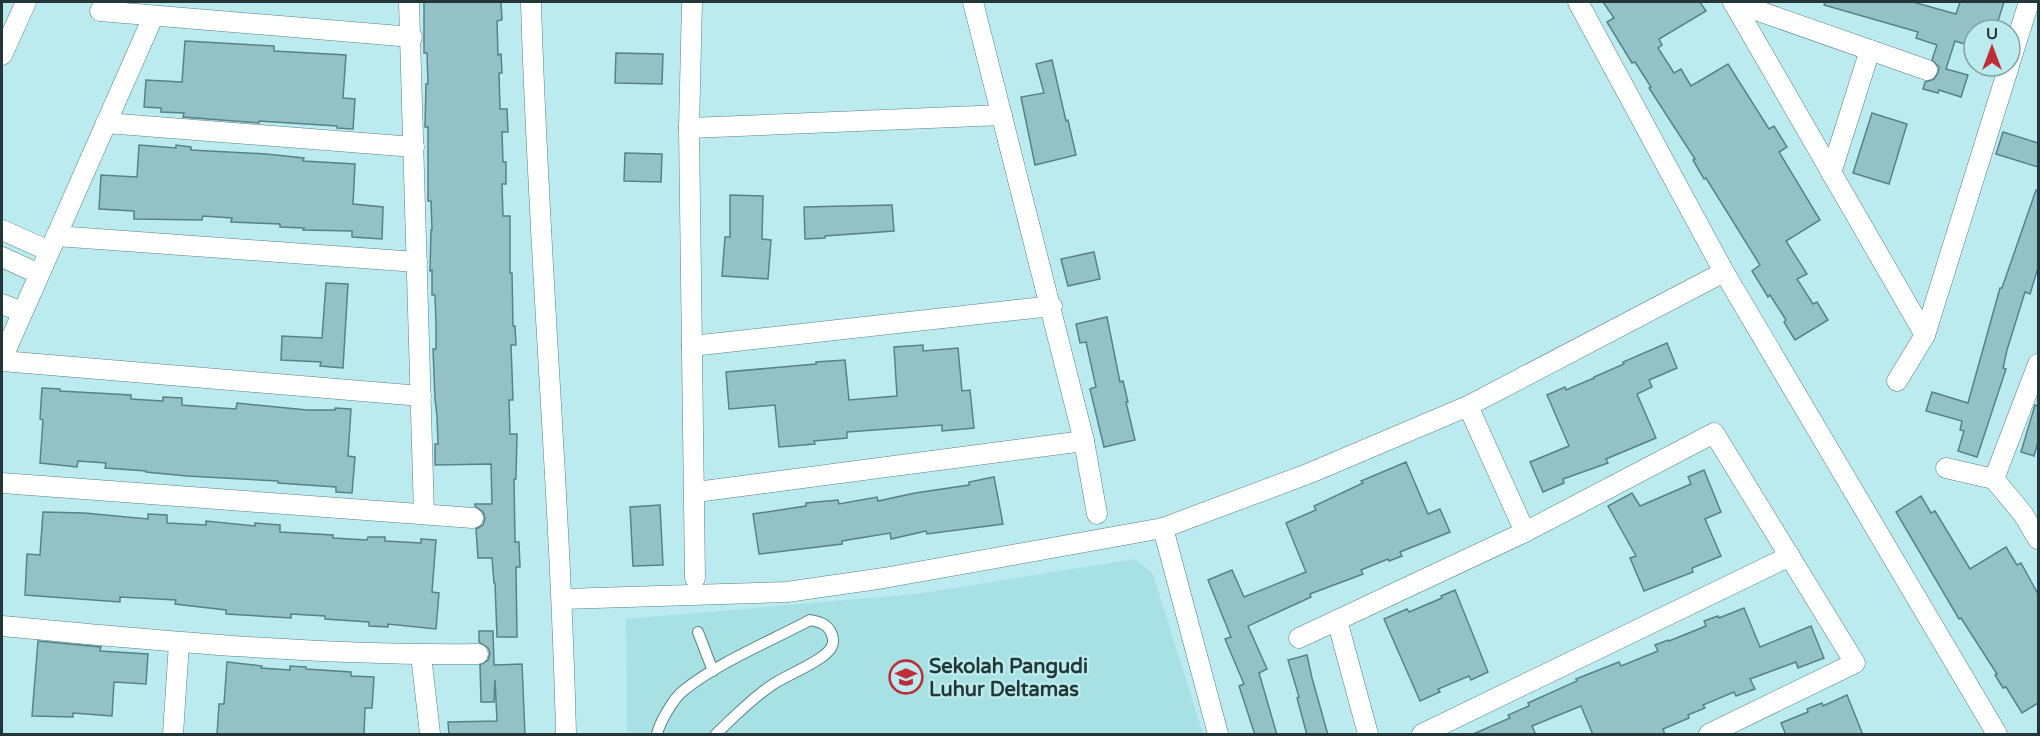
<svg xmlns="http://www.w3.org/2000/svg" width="2040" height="736" viewBox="0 0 2040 736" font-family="'Varela Round',sans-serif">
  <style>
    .built { fill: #a7e1e4 }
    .building { fill: #94c1c5; stroke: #578386; stroke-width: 1.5 }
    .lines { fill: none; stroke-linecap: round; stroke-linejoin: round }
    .service-casing { stroke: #578387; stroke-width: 12 }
    .minor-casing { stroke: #578387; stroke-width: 21 }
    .service { stroke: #fff; stroke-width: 10 }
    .minor { stroke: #fff; stroke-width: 20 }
    .labels { text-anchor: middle; stroke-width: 5; stroke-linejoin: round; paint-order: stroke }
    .poi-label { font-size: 20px; font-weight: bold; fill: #243738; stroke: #bbebee; text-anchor: start }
  </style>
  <rect width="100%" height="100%" fill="#bbebee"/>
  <polygon class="built" points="1135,559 1153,574 1203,734 627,734 626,619 917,594"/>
  <g class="building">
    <polygon points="424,2 501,2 502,20 497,21 498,55 501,54 502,73 499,73 500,109 507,109 508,132 502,132 503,162 506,162 506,184 502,184 503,216 510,216 510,273 512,273 513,326 515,326 516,345 511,345 513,400 509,400 510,434 517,434 516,479 514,479 515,542 519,542 520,567 516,567 517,637 497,637 495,583 494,583 492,558 478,558 476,529 483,525 485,518 483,512 475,506 475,504 492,504 491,464 435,465 435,444 438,444 437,416 435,399 433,349 436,349 436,324 435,295 432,295 432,270 430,271 431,230 432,230 431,201 428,201 428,127 425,127 426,84 428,84 427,53 424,53"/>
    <polygon points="1603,2 1700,2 1706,11 1659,39 1662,45 1658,48 1674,73 1681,69 1691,86 1728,64 1769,129 1774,126 1787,147 1779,152 1820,220 1786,241 1807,274 1797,279 1813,304 1817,302 1828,320 1795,340 1784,322 1786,320 1770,295 1768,297 1752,271 1760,265 1706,178 1704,179 1693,160 1695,159 1649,88 1651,87 1635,62 1632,63 1607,22 1614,18"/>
    <polygon points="1825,2 1913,2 1956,14 1960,2 2004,2 1997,24 1990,22 1987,30 1974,30 1974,47 1955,41 1946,69 1968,75 1961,97 1939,90 1938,93 1923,89 1925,82 1934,79 1938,73 1939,67 1932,60 1937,45 1916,38 1918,32 1824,5"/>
    <polygon points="185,41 274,46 274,51 346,55 343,98 355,99 353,129 337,128 337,126 259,121 259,123 183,117 184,113 161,112 161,108 144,107 146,80 182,82"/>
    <polygon points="616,53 663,54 662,84 615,83"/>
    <polygon points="1052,60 1066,121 1068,120 1076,155 1035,165 1021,97 1044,93 1036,64"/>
    <polygon points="1872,113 1907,124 1889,184 1853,173"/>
    <polygon points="2003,132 2038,143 2038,167 1996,154"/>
    <polygon points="139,145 176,148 176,145 191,147 191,150 266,154 304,158 303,161 355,164 353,204 383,207 382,239 352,237 352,231 303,230 304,228 280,227 280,224 231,222 232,218 203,216 202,220 134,219 134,211 99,209 101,175 137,177"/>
    <polygon points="625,153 662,154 661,182 624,181"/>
    <polygon points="2036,190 2038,191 2038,268 2030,294 2025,292 2007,350 2003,368 2006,369 1977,457 1958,451 1964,431 1960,430 1962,421 1926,411 1932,392 1968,403 2000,288 2002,288"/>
    <polygon points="730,195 763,196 762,239 771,240 768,279 722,276 725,237 730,237"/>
    <polygon points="892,205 894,231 825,236 825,238 805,239 804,207"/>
    <polygon points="1094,252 1100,279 1068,286 1061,259"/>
    <polygon points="326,283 348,284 343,368 320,366 321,362 281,360 282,336 322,338"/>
    <polygon points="1107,317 1120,382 1123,381 1128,402 1126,402 1135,440 1104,447 1090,389 1096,387 1086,342 1080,343 1076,324"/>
    <polygon points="1667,343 1677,368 1649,380 1652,387 1637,394 1656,438 1606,459 1608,463 1563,479 1564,483 1543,492 1530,462 1569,446 1547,395 1565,387 1566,390 1594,378 1594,377 1624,364 1623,362"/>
    <polygon points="923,345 923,351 958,348 962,391 970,390 974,428 942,431 942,425 847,432 847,438 814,441 815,444 779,447 775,405 729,409 726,372 816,364 816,362 845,360 849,400 897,396 894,347"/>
    <polygon points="42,388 60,389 60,391 131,395 131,399 163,401 163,397 182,398 182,405 207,407 236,409 237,403 307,410 335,410 335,408 351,409 348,456 355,457 352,493 336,492 336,487 278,483 278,481 187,476 146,472 146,471 105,468 106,463 78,461 77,467 40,463 43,420 40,419"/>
    <polygon points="2035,405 2038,406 2038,442 2034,456 2021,452"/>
    <polygon points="1406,462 1428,514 1440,509 1450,532 1400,552 1402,556 1389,561 1388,559 1361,570 1363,574 1310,594 1311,597 1248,626 1267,669 1259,673 1277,735 1255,735 1239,686 1244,684 1225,639 1231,637 1208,580 1232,570 1244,597 1306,572 1286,523 1316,510 1314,506 1363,483 1361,481"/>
    <polygon points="1704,470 1721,512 1705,519 1721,556 1692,568 1693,572 1644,591 1630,558 1636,556 1608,506 1632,493 1640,506 1691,484 1688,477"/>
    <polygon points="994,477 1003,524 927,534 926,531 891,539 890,533 842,541 842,544 759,554 753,514 806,506 806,503 838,500 839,504 877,497 878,501 915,493 969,485 969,482"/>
    <polygon points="1921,496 1931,513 1935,511 1970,569 2006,547 2017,565 2021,563 2038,594 2038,703 2022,713 2006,687 2003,688 1995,675 1997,674 1961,618 1959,619 1896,512"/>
    <polygon points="660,505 663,565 633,566 630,507"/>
    <polygon points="43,512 84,513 148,519 148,514 167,515 167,523 206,525 206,521 255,526 255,523 280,525 280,532 333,535 333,538 367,540 368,537 385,537 385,541 421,543 421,539 436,540 432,592 439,593 436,629 388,624 388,627 369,626 369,622 325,619 325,616 291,614 291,618 226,614 226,610 175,604 176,600 120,597 120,602 25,595 27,554 40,555"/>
    <polygon points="1455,590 1488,672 1471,680 1469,676 1438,689 1440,692 1420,701 1384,619 1407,609 1409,612 1442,598 1441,596"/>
    <polygon points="1744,608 1760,647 1811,626 1824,658 1798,668 1796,662 1750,679 1755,689 1736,696 1734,692 1703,705 1705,708 1688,715 1689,718 1663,729 1665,735 1593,735 1581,706 1532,726 1536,735 1471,735 1510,718 1508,715 1529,706 1528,703 1577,681 1576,679 1619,662 1621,666 1658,651 1655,645 1668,640 1669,641 1706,626 1704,621 1718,616 1719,618"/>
    <polygon points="479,631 493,631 494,665 522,664 525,735 449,735 448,722 497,721 495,680 494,702 481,702 480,665 488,660 490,653 488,648 479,642"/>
    <polygon points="38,641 101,647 100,651 148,654 146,684 114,682 112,716 73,713 73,717 32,716"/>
    <polygon points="1307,655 1312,678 1328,735 1307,735 1297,698 1299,697 1288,660"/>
    <polygon points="227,662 262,666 261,668 290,670 290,666 306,667 306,669 351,672 351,676 374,677 372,708 365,708 364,735 217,735 219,704 224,704"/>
    <polygon points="1847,695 1863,735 1786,735 1781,723 1808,712 1807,709 1822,703 1823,706"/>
  </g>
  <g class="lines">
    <defs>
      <g id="service">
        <polyline points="698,632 713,671"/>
        <path d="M657,734C660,722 673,699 683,691C717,663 771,641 810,620C814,621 820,622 823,624C831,628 836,640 831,648C822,662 786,675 772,685C751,699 734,717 716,734"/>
      </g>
      <g id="minor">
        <polyline points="409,2 424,514"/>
        <path d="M531,2C538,246 560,490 566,734"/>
        <polyline points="692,2 689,128 695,578"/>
        <polyline points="973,2 1084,441 1097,514"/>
        <polyline points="1578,2 1724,272 1997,734"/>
        <polyline points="1733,2 1925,335"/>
        <polyline points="1733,2 1927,70"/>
        <polyline points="100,11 412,37"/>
        <polyline points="2,55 26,2"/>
        <polyline points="2010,62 2029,2"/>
        <polyline points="106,123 414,147"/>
        <polyline points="689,128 1002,115"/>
        <polyline points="1831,173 1870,50"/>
        <polyline points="2,230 49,251"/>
        <polyline points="56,236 417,262"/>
        <polyline points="2,257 39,274"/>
        <polyline points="2,304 22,312"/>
        <polyline points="692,346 1052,306"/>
        <polyline points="2,359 153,17"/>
        <polyline points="2,361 421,396"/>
        <polyline points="2038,364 1994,479 2023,514 2038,539"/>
        <polyline points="1897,381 1925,335 2009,66"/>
        <polyline points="1468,406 1525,532"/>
        <polyline points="1946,468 1994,479"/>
        <polyline points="2,483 473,518"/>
        <polyline points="696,492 1084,441"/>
        <polyline points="1163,528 1218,734"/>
        <polyline points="563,599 787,592 884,578 1163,528 1310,473 1468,406 1724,272"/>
        <polyline points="1337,620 1368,734"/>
        <path d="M2,626C160,641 319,656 478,654"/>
        <polyline points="1299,638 1525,532 1714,433 1855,663 1709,734"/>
        <polyline points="421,655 430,734"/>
        <polyline points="173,734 179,643"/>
        <polyline points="1422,734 1790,556"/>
      </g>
    </defs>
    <use href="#service" class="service-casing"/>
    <use href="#minor" class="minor-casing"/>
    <use href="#service" class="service"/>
    <use href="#minor" class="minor"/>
  </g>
  <defs>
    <symbol id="school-ring" viewBox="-11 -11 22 22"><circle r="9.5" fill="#bbebee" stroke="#be2e39" stroke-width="1.5"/><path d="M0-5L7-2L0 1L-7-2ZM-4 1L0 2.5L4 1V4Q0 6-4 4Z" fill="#be2e39"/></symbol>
  </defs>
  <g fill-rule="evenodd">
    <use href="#school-ring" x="887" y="658" width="38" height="38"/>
  </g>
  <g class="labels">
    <g class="poi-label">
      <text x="929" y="673">Sekolah Pangudi<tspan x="929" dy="23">Luhur Deltamas</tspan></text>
    </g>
  </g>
  <rect width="2040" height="736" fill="none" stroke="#243738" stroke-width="6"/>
  <g transform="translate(1992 48)"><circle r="28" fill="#bbebee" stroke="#7fa3a5" stroke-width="1.5"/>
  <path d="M0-4.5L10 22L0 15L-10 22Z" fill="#be2e39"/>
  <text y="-9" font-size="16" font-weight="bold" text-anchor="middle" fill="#243738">U</text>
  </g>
</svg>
